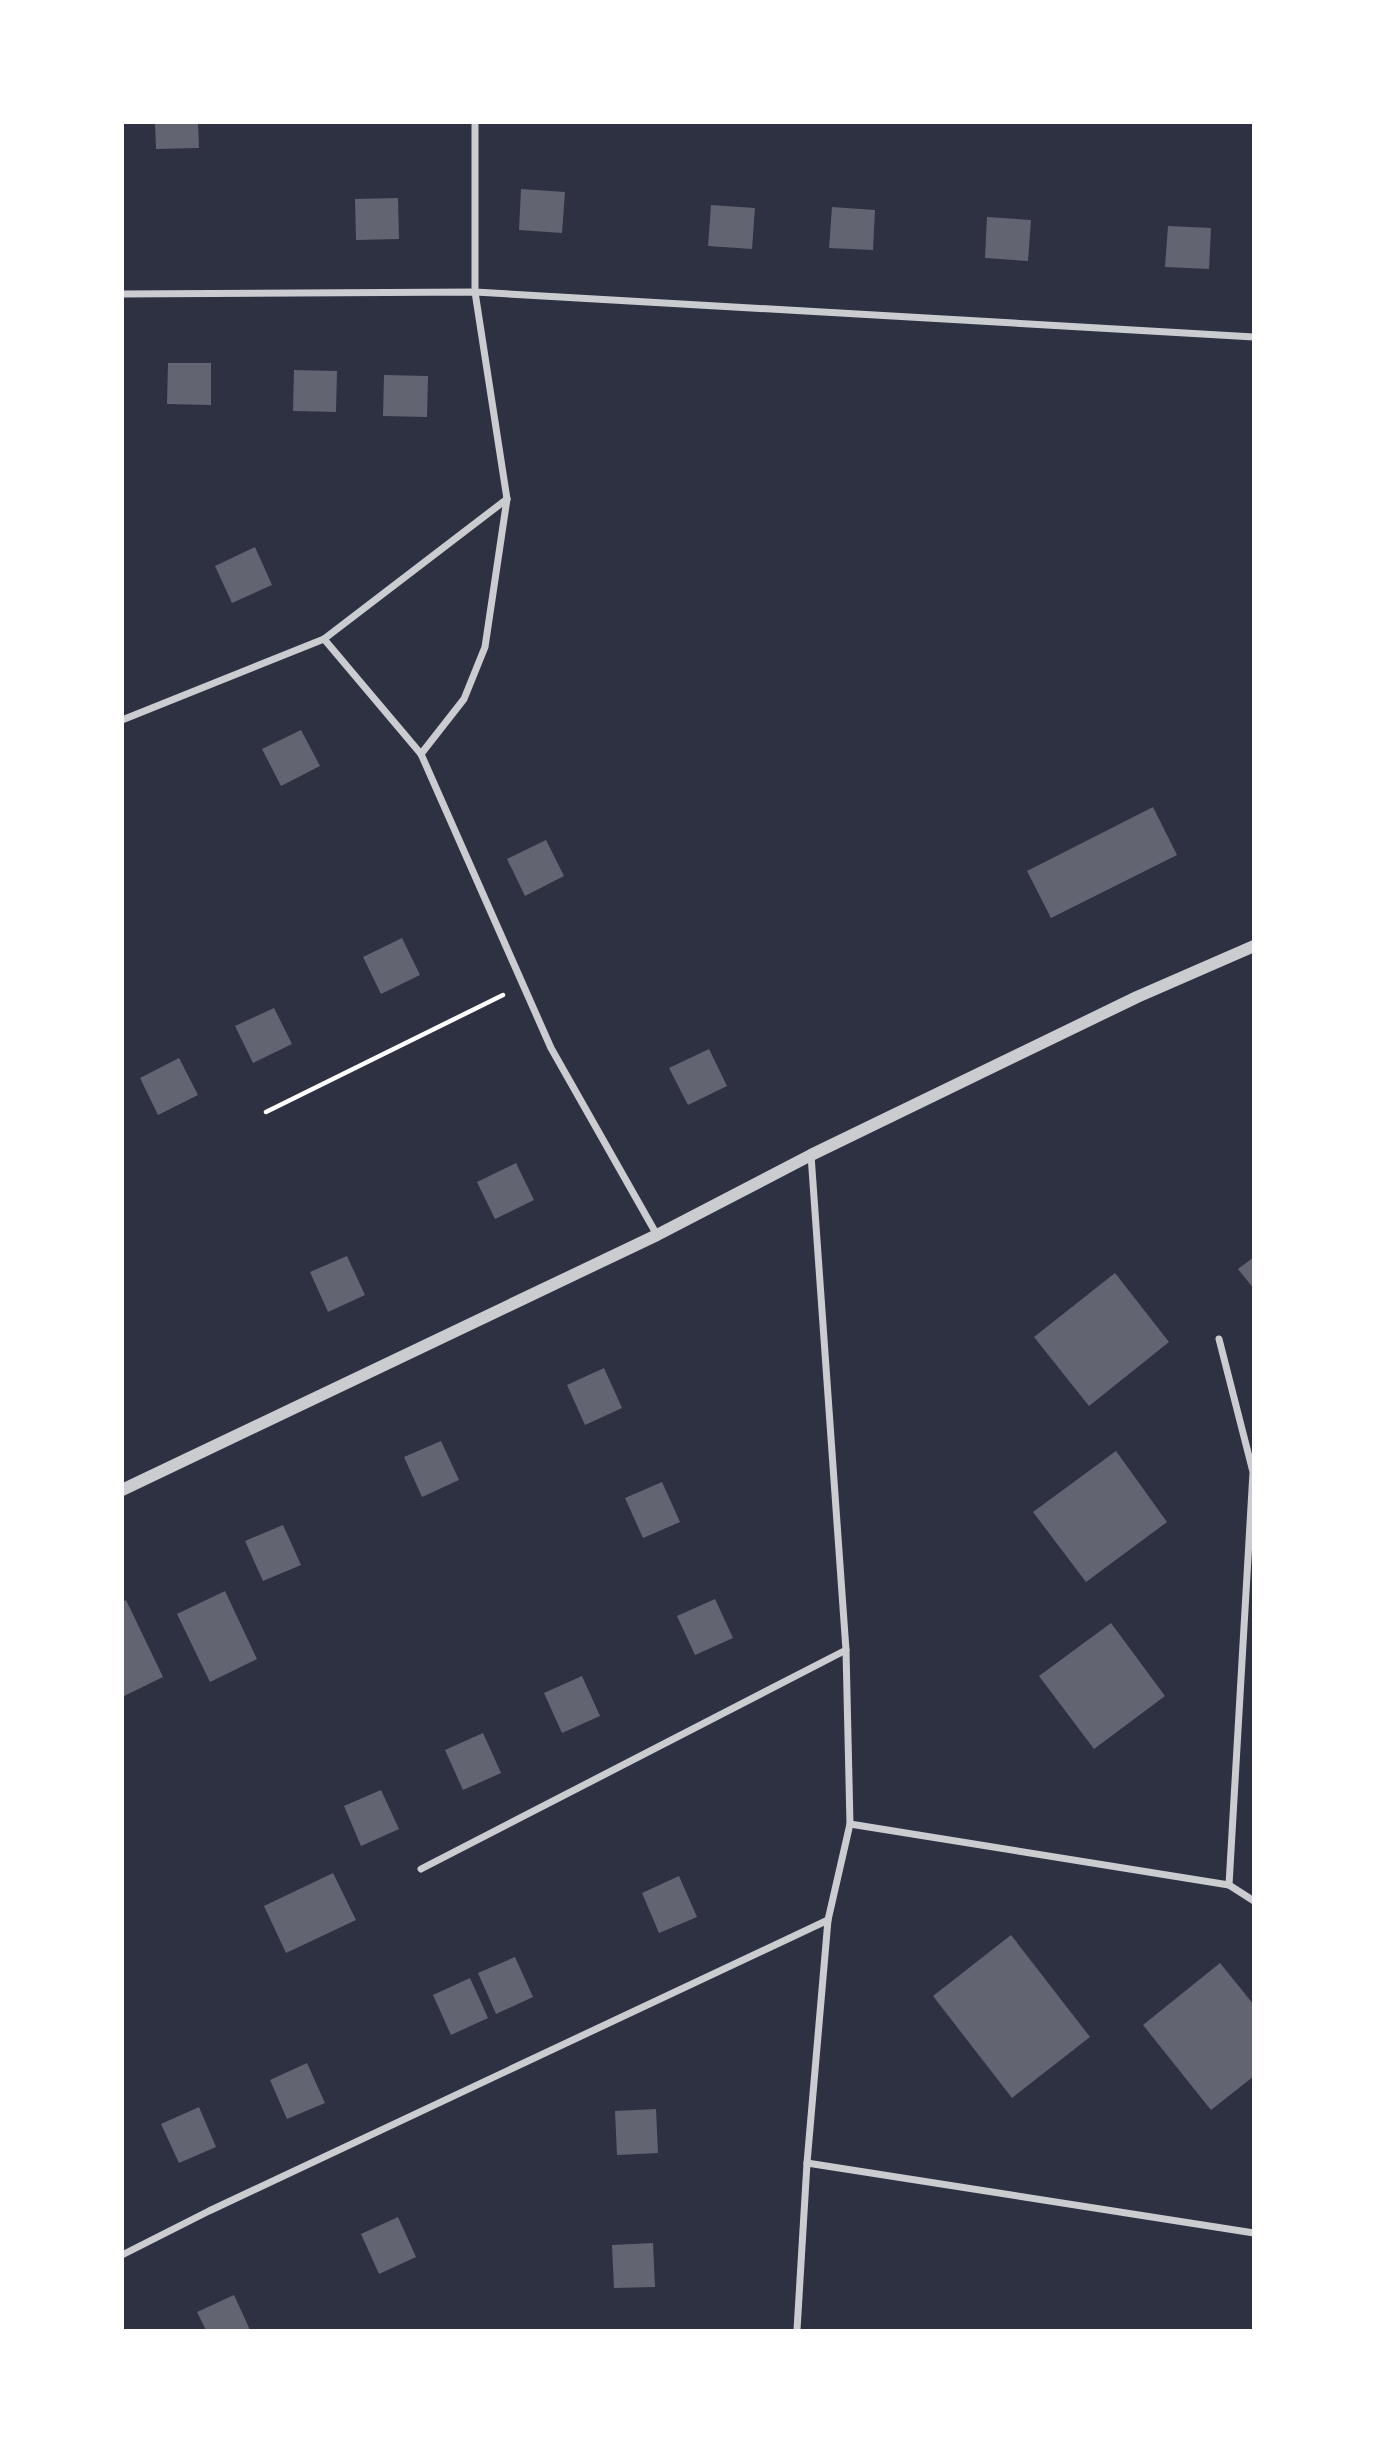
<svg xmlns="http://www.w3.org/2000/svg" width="1376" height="2453" viewBox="0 0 1376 2453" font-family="'IBM Plex Sans',sans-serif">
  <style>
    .building { fill: #626471 }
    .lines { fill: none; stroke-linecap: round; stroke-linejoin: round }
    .path { stroke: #fff; stroke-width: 4.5 }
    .minor { stroke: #caccd0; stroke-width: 7 }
    .tertiary { stroke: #caccd0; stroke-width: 12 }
  </style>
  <rect width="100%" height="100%" fill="#2d3142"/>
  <g class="building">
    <polygon points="155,122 198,122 199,148 156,149"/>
    <polygon points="521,189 565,192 562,233 519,230"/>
    <polygon points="398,198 399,239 356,240 355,199"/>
    <polygon points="711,205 755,208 752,249 708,246"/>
    <polygon points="832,207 875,210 873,250 829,248"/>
    <polygon points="987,217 1031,220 1028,261 985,258"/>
    <polygon points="1168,226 1211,228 1209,269 1165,267"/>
    <polygon points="168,363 211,363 211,405 167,404"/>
    <polygon points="294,370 337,371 336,412 293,411"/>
    <polygon points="384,375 428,376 427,417 383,416"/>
    <polygon points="255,547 272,585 232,603 215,566"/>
    <polygon points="301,730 320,766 281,786 262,749"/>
    <polygon points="1153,807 1177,855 1051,918 1027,871"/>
    <polygon points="546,840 564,876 525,896 507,859"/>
    <polygon points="402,938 420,975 381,994 363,957"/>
    <polygon points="274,1008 292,1044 253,1063 235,1026"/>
    <polygon points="709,1049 727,1086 688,1105 669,1068"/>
    <polygon points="179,1058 198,1095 158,1115 140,1078"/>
    <polygon points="516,1163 534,1200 495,1219 477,1182"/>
    <polygon points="347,1256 365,1295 328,1312 310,1272"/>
    <polygon points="1254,1257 1254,1289 1238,1269"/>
    <polygon points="1115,1273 1169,1342 1089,1406 1034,1337"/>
    <polygon points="604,1368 622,1408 585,1425 567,1385"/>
    <polygon points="441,1441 459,1480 422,1497 404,1457"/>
    <polygon points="1116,1451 1167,1522 1086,1582 1033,1512"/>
    <polygon points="662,1482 680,1522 643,1538 625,1498"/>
    <polygon points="283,1525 301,1565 263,1581 245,1541"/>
    <polygon points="225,1591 257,1659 210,1682 177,1614"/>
    <polygon points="715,1599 733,1638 695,1655 677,1616"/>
    <polygon points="126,1600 163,1677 122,1697 122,1602"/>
    <polygon points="1111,1623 1165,1696 1094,1749 1039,1676"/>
    <polygon points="582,1676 600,1716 562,1733 544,1693"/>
    <polygon points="483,1733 501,1773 463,1790 445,1750"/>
    <polygon points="381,1790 399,1829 361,1846 344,1806"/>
    <polygon points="333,1873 356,1920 286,1953 264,1906"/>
    <polygon points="679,1876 697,1917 659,1933 642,1893"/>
    <polygon points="1011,1935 1090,2037 1012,2098 933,1996"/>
    <polygon points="515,1957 533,1997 496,2014 478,1973"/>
    <polygon points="1220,1963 1254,2005 1254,2076 1211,2110 1143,2025"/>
    <polygon points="470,1978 488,2018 451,2035 433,1995"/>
    <polygon points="307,2063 325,2103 287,2119 270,2080"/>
    <polygon points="199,2107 216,2147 179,2163 161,2124"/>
    <polygon points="656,2109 658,2153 617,2155 615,2111"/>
    <polygon points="398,2217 416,2257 379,2274 361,2234"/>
    <polygon points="653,2243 655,2287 614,2288 612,2245"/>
    <polygon points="234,2295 250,2330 206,2330 197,2312"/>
  </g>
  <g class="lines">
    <polyline class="path" points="266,1112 503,995"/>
    <g class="minor">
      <polyline points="122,294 475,292 1254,337"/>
      <polyline points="324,639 421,754 551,1048 657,1235"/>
      <polyline points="122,720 324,639 507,499"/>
      <polyline points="421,754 464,699 485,647 507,499 475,292 475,122"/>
      <polyline points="850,1824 1229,1885 1253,1472 1219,1339"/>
      <polyline points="421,1869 846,1650"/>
      <polyline points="1229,1885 1254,1901"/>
      <polyline points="807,2163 1254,2233"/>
      <polyline points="122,2255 209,2211 828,1920"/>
      <polyline points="797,2330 807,2163 828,1920 850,1824 846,1650 811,1155"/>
    </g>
    <polyline class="tertiary" points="122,1490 657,1235 811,1155 1137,997 1254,946"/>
  </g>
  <rect width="1376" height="2453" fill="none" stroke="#ffffff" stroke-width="248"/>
</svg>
